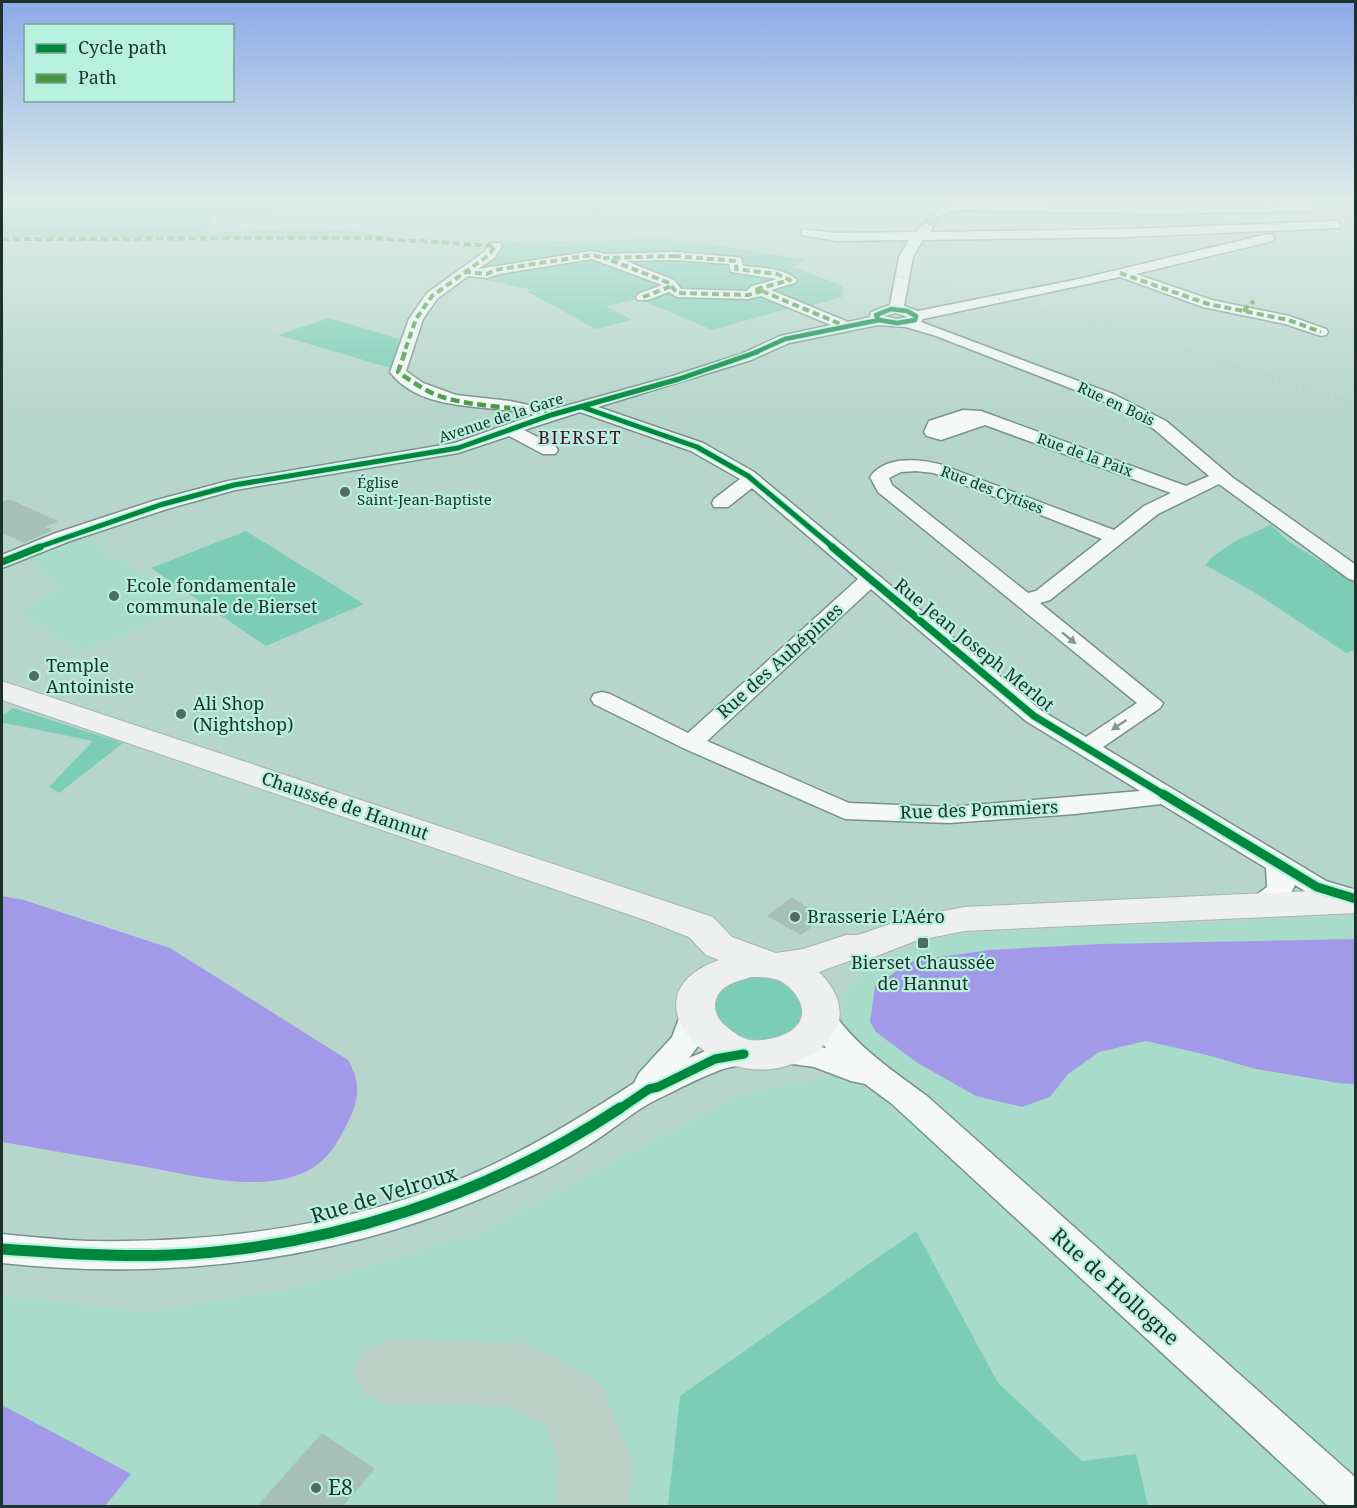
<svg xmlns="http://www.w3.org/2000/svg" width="1357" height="1508" viewBox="0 0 1357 1508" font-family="'Noto Serif',serif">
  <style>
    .built { fill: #a8dbc9 }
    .green { fill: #7ccdb5 }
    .water { fill: #a29ae8 }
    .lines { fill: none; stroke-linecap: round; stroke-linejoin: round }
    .taxiway { fill: #bcd0c8; fill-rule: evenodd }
    .building { fill: #a6bfb7 }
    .minor-tunnel { stroke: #98b5ab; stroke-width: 14; stroke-dasharray: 14 7; stroke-linecap: butt }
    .minor-casing { stroke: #799189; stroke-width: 3 }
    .major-casing { stroke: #a4b5af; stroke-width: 2 }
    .minor { fill: #f4f9f7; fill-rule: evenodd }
    .major { fill: #eef0f0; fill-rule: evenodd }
    .rail-far1 { stroke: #c0c9c6; stroke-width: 2; stroke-dasharray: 1.5 4; stroke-linecap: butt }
    .rail { stroke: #c0c9c6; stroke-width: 3; stroke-dasharray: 2 4.5; stroke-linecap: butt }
    .quiet-far1 { stroke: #499740; stroke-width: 4; stroke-dasharray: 7 4; stroke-linecap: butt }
    .quiet { stroke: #499740; stroke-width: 4.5; stroke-dasharray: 9 4.5; stroke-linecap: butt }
    .cycleway-far4-casing { stroke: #b7f0dc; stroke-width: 7 }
    .cycleway-far3-casing { stroke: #b7f0dc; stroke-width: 8 }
    .cycleway-far2-casing { stroke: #b7f0dc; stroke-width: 10 }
    .cycleway-far1-casing { stroke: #b7f0dc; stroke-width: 13 }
    .cycleway-casing { stroke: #b7f0dc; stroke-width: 15 }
    .cycleway-far4 { stroke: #00873e; stroke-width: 4.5 }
    .cycleway-far3 { stroke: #00873e; stroke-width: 5 }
    .cycleway-far2 { stroke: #00873e; stroke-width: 7 }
    .cycleway-far1 { stroke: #00873e; stroke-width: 9 }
    .cycleway { stroke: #00873e; stroke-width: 11 }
    .oneway { fill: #889691 }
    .poi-dot { fill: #526b63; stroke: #b7f0dc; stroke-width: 2 }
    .labels { text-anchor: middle; stroke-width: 4.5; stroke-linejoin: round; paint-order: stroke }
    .far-street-label { font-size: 15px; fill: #1c322b; stroke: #b7f0dc }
    .far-poi-label { font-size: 15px; fill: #1c322b; stroke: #b7f0dc; text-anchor: start }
    .far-quarter-label { font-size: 18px; letter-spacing: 1.5px; fill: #4b0c30; stroke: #b7f0dc }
    .poi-label { font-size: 18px; fill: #1c322b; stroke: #b7f0dc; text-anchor: start }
    .street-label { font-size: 18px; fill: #1c322b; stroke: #b7f0dc }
    .near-street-label { font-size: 21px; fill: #1c322b; stroke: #b7f0dc }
    .near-poi-label { font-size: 21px; fill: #1c322b; stroke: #b7f0dc; text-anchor: start }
  </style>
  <rect width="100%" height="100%" fill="#b7d6cb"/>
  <g class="built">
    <polygon points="87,539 110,554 197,605 82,651 18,611 61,587 27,558"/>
    <polygon points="1355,916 1355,1506 2,1506 2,1296 147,1312 306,1286 483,1231 742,1094 834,1076 864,1047 848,1032 845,1027 844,998 847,989 869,969 916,944 946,937 979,933"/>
  </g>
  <g class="green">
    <path d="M2,199H266L338,203L336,206L425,210L333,208L215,215L206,230L211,233C271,230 335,224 394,238L2,239Z"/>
    <polygon points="474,199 628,208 595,212 364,200"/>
    <polygon points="666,239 743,249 804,260 793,267 843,286 842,297 796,310 790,308 712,330 639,299 606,306 632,320 596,329 528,292 533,290 463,275 490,258 506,242"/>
    <polygon points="329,318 400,339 391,368 278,335"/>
    <path d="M1271,525L1288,541L1355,583V650L1346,653L1254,592L1205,565C1224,544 1246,536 1271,525Z"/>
    <polygon points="246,531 364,604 266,646 151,568"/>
    <polygon points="13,708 123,743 59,793 49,787 93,741 4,723 2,725 2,716"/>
    <path d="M748,977C758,977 767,977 776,980C796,988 813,1013 791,1029C742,1066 674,995 748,977Z"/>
    <polygon points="916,1231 998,1383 1082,1461 1136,1454 1148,1506 668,1506 680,1396"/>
  </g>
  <g class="water">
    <path d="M2,896L24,900L170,948L348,1060C363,1085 358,1104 345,1128C339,1139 334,1149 325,1158C282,1201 193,1175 141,1166C94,1158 48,1150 2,1142Z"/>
    <polygon points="1355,939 1355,1084 1339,1083 1256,1069 1203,1054 1146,1041 1099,1052 1068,1074 1050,1097 1022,1107 976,1096 916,1062 876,1032 870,1022 875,986 911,961 989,950 1101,944"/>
    <polygon points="2,1405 131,1474 105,1506 2,1506"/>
  </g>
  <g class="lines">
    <polygon class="taxiway" points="388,1340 518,1342 543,1351 601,1383 634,1466 628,1506 554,1506 560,1466 548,1427 509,1406 388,1404 363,1394 353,1372 363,1350"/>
  </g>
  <g class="building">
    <polygon points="9,499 58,521 45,527 53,530 24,543 2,533 2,502"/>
    <polygon points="792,897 823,918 801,935 767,916"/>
    <polygon points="322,1433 375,1469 343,1506 257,1506"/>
  </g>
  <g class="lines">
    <polyline class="minor-tunnel" points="927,227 939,213"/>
    <defs>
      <g id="minor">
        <polygon points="965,202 1156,206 1315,203 1321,207 1315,211 1156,214 965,210 950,211 939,217 933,213 943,205"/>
        <path d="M1335,221L1339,222L1341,225L1339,228L1127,237L923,240L913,257L904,306L918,311L1079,279L1268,234L1273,235L1274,238L1273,241L1136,274L1212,300L1289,316L1326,329L1328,332L1326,335L1321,336L1285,324L1203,307L1120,277L923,319L921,322L1113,394L1166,421L1232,477L1356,565V581L1349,579L1219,484L1158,514L1050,600L1040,603L1163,703L1160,708L1103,747L1326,881L1356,890L1354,908L1308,893L1295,885C1287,903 1271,917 1251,911L1247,905L1251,899L1267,887L1266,868L1161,804L1075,814L949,823L845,819L683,748L594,704L591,699L594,694L602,692L610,694L688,733L858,579L752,488L728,507H714L712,503L714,499L740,479L691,451L580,412L524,430L555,446L558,450L555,454H543L509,436L458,453L235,490L167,509L70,541L2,568V555L56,533L153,501L228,481L455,443L534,415C489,403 422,414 390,372L409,319L427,293L484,252L490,243H500L502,246L494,258L478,269L592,251L605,254L674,252L736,257L741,258L743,266C760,268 784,267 797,280L795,283L771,290L848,322L870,317L871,312L890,305L899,257L909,240L836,241L802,235L801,232L802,229L836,233L916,232L922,224L927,223L933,227L930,232L1127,229ZM592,259L662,285L638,294L636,297L638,300H648L669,292L677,297L748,299L761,296L831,325L780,336L741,354L673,376L551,410L510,401L456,395L423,383L406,371L423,319L437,299L468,276L487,278L499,274ZM674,260L729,264L731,272L777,279L752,286L747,291L681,289L674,280L626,261ZM896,313L908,317L897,319L884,316ZM878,325L906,327L936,336L1101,400L1154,429L1209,476L1186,486L981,411L963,410L929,421L924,432L927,436L941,440L985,425L1171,493L1144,506L1114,530L939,464C917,459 885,456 870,477L878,492L1137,703L1086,737L1042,711L754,472L703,443L598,407L751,360L789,343ZM916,471L934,473L1102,539L1036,591L1028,593L892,485L889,478L901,472ZM871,589L1026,721L1140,791L949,807L849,803L707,741Z"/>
        <path d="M694,1002L704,1005L709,1013L701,1042L689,1058C709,1049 733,1039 755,1046L759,1054L755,1062C743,1066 730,1066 720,1070C699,1078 678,1089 658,1099C634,1110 613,1130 590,1144C567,1159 540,1173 514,1184C355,1259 175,1282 2,1263V1234C31,1237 60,1240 88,1241C224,1243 368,1224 492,1165C542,1141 588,1113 634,1083L639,1073L672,1037L684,1005Z"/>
        <path d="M821,1006L831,1009C856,1047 892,1070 927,1096L1356,1478V1506H1328L892,1104L865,1084L851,1081L814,1067L771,1061L767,1053L771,1045L782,1042L826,1048L806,1017L811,1009Z"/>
      </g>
      <path id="major" d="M2,681L713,917L732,937L776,953L803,949L846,935H858L908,918L964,907L1356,889V913L964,931L915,941L874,957L849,961L819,972C834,986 846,1009 836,1028C827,1046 816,1052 799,1061C719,1100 617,996 719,960L706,955L689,937L645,920L2,700ZM751,977C759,977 770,977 778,980C792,986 808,1005 800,1021C793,1036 764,1042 750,1040C740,1038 733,1032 726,1026C711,1015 711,994 729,985C735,981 743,980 751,977Z"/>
    </defs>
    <use href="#minor" class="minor-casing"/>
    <use href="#major" class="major-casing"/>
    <use href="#minor" class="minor"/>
    <use href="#major" class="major"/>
    <g class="rail-far1">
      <path d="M296,199C486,209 676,220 866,224C1029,226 1193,223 1356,219"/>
      <polyline points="537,199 679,208 903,216"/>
      <polyline points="895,213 1057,216"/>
      <path d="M610,224C807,256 1005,293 1196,353"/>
    </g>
    <polyline class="rail" points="1191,352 1356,404"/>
    <g class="quiet-far1">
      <polyline points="2,239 372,238 495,246 489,255 432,296 416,319 404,353"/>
      <polygon points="674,256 736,261 736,269 777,274 790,280 757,289 762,291 748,295 677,293 669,283 605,258"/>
      <polyline points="464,272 487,274 495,270 592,255 605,258"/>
      <polyline points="1120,273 1208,304 1289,320 1321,332"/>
      <polyline points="762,291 845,326"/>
      <polyline points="643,297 672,286"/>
      <polyline points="1243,311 1254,301"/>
    </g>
    <path class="quiet" d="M405,352L398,372C410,380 421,388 434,394C468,408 514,405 551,415"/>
    <defs>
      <g id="cycleway-far4">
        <polygon points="891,309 907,311 916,316 915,320 897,323 879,320 876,315"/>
        <polyline points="754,353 785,339 879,320"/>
      </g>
      <g id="cycleway-far3">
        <polyline points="582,407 697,447 748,476 834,548"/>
        <polyline points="36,548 160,505 234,485 458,448 551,415 679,379 757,352"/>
      </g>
      <g id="cycleway-far2">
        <polyline points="832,547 1034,716 1166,796"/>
        <polyline points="2,562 40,547"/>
      </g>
      <g id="cycleway-far1">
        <polyline points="1163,794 1317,887 1356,899"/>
        <polyline points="618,1110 649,1089 658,1087 715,1059 744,1054"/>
      </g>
      <path id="cycleway" d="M2,1249C58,1253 114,1257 170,1255C330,1248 487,1196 620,1108"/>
    </defs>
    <use href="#cycleway-far4" class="cycleway-far4-casing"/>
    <use href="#cycleway-far3" class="cycleway-far3-casing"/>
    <use href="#cycleway-far2" class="cycleway-far2-casing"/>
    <use href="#cycleway-far1" class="cycleway-far1-casing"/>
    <use href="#cycleway" class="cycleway-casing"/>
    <use href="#cycleway-far4" class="cycleway-far4"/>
    <use href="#cycleway-far3" class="cycleway-far3"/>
    <use href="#cycleway-far2" class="cycleway-far2"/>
    <use href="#cycleway-far1" class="cycleway-far1"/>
    <use href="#cycleway" class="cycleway"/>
  </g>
  <defs><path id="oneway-solid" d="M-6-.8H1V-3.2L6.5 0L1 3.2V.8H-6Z" transform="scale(1.5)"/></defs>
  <g class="oneway">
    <use href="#oneway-solid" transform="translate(1069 638) rotate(39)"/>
    <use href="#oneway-solid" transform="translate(1119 725) rotate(146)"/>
  </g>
  <linearGradient id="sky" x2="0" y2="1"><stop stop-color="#8caae8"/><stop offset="0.49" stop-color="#dfede8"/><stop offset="1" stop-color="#dfede8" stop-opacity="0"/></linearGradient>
  <rect width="1357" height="410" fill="url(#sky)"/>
  <g class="poi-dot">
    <circle cx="345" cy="492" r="6"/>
    <circle cx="114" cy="596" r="6"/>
    <circle cx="34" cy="676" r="6"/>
    <circle cx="181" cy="714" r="6"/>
    <circle cx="795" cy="917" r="6"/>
    <rect x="917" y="937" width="12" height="12" rx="3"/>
    <circle cx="316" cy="1488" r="6"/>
  </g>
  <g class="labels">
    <g class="far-street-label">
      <text transform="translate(1116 404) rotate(25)" y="5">Rue en Bois</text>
      <text transform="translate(501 418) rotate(-18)" y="5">Avenue de la Gare</text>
      <text transform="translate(1085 455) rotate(20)" y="5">Rue de la Paix</text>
      <text transform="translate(992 490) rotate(21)" y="5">Rue des Cytises</text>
    </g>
    <g class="far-poi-label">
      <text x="357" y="488">Église<tspan x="357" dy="17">Saint-Jean-Baptiste</tspan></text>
    </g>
    <g class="far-quarter-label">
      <text x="580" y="444">BIERSET</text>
    </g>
    <g class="poi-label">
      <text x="126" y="592">Ecole fondamentale<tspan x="126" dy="21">communale de Bierset</tspan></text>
      <text x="46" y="672">Temple<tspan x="46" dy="21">Antoiniste</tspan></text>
      <text x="193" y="710">Ali Shop<tspan x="193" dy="21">(Nightshop)</tspan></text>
      <text x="807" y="923">Brasserie L'Aéro</text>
      <text x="923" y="969" text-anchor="middle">Bierset Chaussée<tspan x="923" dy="21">de Hannut</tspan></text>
    </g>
    <g class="street-label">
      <text transform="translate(974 645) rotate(39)" y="6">Rue Jean Joseph Merlot</text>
      <text transform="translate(780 661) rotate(-42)" y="6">Rue des Aubépines</text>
      <text transform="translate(345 806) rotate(19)" y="6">Chaussée de Hannut</text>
      <text transform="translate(979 810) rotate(-2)" y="6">Rue des Pommiers</text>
    </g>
    <g class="near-street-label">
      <text transform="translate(384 1195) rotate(-17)" y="7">Rue de Velroux</text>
      <text transform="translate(1115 1287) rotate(42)" y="7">Rue de Hollogne</text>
    </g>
    <g class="near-poi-label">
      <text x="328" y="1495">E8</text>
    </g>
  </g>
  <rect width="1357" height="1508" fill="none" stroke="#1c322b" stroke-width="6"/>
  <rect x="24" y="24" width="210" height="78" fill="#b7f0dc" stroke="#79a495" stroke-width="1.5"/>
  <rect x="36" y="44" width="30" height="9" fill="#00873e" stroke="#79a495" stroke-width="1.5"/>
  <text x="78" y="54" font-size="18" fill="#1c322b">Cycle path</text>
  <rect x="36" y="74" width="30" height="9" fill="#499740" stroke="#79a495" stroke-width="1.5"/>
  <text x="78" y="84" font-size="18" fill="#1c322b">Path</text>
</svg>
